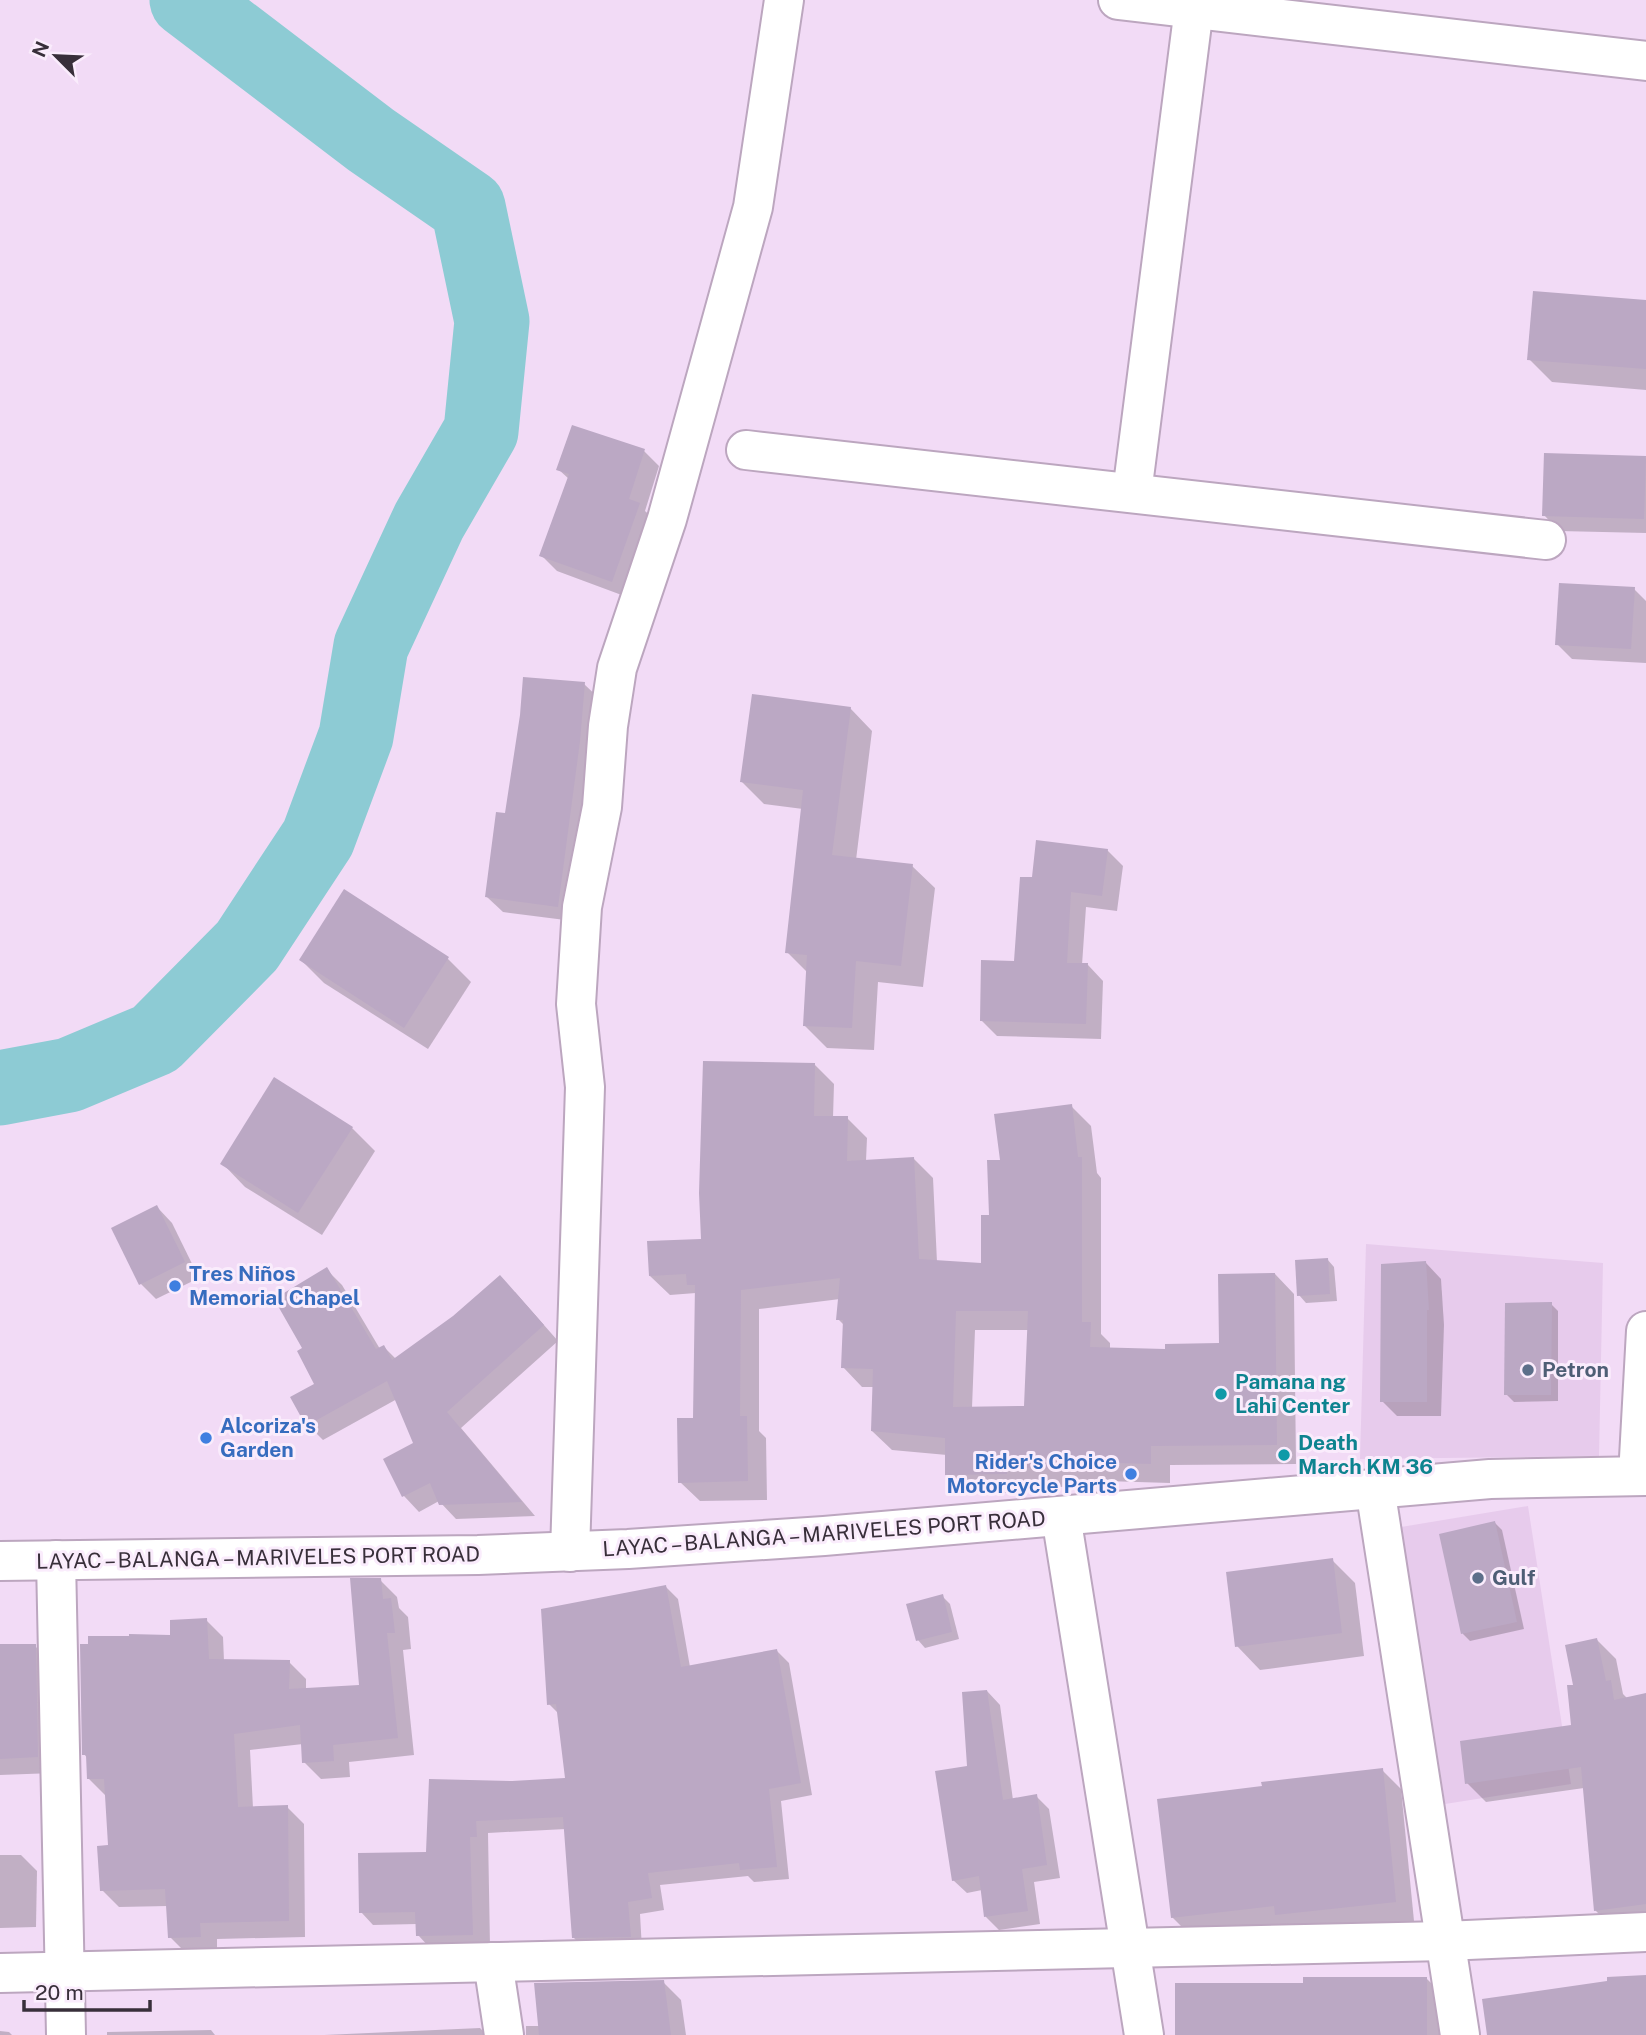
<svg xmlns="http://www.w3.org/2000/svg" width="1646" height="2035" viewBox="0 0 1646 2035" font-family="'Public Sans',sans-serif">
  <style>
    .built { fill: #e7cbec }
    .shadow { fill: #0003; fill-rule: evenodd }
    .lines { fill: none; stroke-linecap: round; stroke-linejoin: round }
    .river { stroke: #8dcbd4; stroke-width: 75 }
    .building { fill: #bba8c4; fill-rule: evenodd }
    .street-casing { stroke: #bca6bf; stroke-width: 42 }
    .secondary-casing { stroke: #bca6bf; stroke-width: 42 }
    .street { stroke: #fff; stroke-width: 38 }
    .secondary { stroke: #fff; stroke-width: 38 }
    .shop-dot { fill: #3f7fe0; stroke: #faecfc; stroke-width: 2.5 }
    .service-dot { fill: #5c6f8a; stroke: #faecfc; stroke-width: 2.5 }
    .culture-dot { fill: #0f9aa8; stroke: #faecfc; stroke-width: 2.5 }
    .labels { text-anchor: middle; stroke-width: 6; stroke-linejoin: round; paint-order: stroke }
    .shop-label { font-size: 21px; font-weight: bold; fill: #366cbe; stroke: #faecfc; text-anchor: start }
    .service-label { font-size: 21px; font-weight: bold; fill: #4e5e75; stroke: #faecfc; text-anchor: start }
    .culture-label { font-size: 21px; font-weight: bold; fill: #0d838f; stroke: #faecfc; text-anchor: start }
    .street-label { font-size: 21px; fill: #382f3a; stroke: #faecfc }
  </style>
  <rect width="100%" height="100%" fill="#f2dbf6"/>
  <g class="built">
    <polygon points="1366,1244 1603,1263 1599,1456 1360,1459"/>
    <polygon points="1528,1506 1571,1784 1445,1804 1401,1527"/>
  </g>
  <g class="shadow">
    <polygon points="1646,302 1646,390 1552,382 1529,359"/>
    <polygon points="644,451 659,466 645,511 655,520 627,597 557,571 541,555 569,479 558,469"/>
    <polygon points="1646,458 1646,533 1559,531 1544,515"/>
    <polygon points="1634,589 1646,601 1646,663 1572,659 1557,644"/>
    <polygon points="584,684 600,699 573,921 503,912 487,897 506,815"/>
    <polygon points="850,708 872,731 856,860 912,866 935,888 923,987 878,982 874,1050 827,1048 805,1026 808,973 787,952 803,809 764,804 742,782"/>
    <polygon points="1107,850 1123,866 1117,911 1086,907 1082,965 1088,965 1103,981 1101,1039 997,1036 981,1020 1016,963 1034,879"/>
    <polygon points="345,892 448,959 471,982 428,1049 324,983 301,960"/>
    <path d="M815,1065L834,1084L833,1118H847L867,1138L866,1161L914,1159L933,1178L937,1262L982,1265L1002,1162L1071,1106L1091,1126L1097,1173L1101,1178V1334L1110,1343V1349L1167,1351L1221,1345L1275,1274L1294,1294L1296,1464L1170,1465V1483L1105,1481V1488L1026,1486V1493H966L947,1474V1455L892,1450L872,1431L874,1387H862L843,1367L845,1326L838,1319L840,1299L759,1309V1431L766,1438L767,1500L700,1501L680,1482L695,1419L696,1293L670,1295L650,1276L703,1240ZM975,1330H1029L1026,1408H972Z"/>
    <polygon points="352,1128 375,1151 322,1235 245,1187 222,1163"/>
    <polygon points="157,1207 172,1223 199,1278 156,1299 141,1284"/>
    <polygon points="1327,1259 1334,1267 1337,1301 1306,1303 1299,1295"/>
    <polygon points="1426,1263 1441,1279 1444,1325 1441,1416 1397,1416 1382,1401"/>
    <polygon points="327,1270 342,1285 380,1349 384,1347 396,1359 515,1292 558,1341 461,1428 535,1516 456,1519 439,1501 419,1512 404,1496 385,1460 416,1444 397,1399 323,1440 308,1425 293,1398 317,1384 305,1349"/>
    <polygon points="1551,1304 1558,1311 1558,1401 1514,1402 1506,1394"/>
    <polygon points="1495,1523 1502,1530 1524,1629 1470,1641 1463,1634 1441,1535"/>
    <polygon points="1332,1560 1355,1583 1364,1656 1260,1670 1237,1646"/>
    <polygon points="380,1580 397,1597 399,1608 408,1617 411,1649 403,1650 414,1755 349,1762 350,1777 321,1779 304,1762 303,1744 250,1750 253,1808 287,1807 304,1824 305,1937 217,1939 217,1954 187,1954 170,1937 168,1906 119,1907 102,1890 110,1847 106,1796 89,1779 88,1759 84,1754 172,1637 206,1620 223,1637 224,1661 289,1662 306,1679 306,1690 361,1687"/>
    <polygon points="666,1587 678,1599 690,1667 777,1651 789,1663 812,1795 781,1801 789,1879 754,1882 748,1876 660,1885 664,1910 640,1914 642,1949 586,1950 574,1938 566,1829 488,1833 490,1946 430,1948 418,1935 417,1924 373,1925 361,1912 512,1783 567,1779 560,1715 549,1704"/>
    <polygon points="942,1596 950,1604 959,1639 925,1648 918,1640"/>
    <polygon points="1597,1640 1616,1659 1623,1694 1628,1699 1646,1695 1646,1925 1614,1929 1595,1910 1584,1788 1486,1802 1467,1783 1573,1727 1575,1686"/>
    <polygon points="0,1646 35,1646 51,1662 54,1773 0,1775"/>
    <polygon points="987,1691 1000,1705 1013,1800 1036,1796 1049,1809 1060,1878 1034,1882 1040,1924 999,1930 986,1917 982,1890 967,1893 953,1880 968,1767"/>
    <polygon points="1382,1770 1401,1789 1414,1921 1295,1933 1191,1936 1172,1917"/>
    <polygon points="0,1855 21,1855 37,1871 36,1927 0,1928"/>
    <polygon points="1427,1979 1450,2002 1450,2035 1177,2035 1304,1985"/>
    <polygon points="663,1982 681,2000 686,2035 526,2035 526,2026 540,2026"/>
    <polygon points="480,2028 487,2035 324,2035"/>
    <polygon points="211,2030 215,2035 107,2035 107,2032"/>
    <polygon points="0,2031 9,2032 12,2035 0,2035"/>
  </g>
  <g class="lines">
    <polyline class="river" points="0,1088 69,1075 155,1039 247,946 318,838 356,736 371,646 429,521 481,431 492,321 468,207 371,140 187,0"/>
  </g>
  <g class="building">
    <polygon points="1533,291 1646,300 1646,369 1527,360"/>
    <polygon points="572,425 645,449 629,499 640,503 612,582 539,556 569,474 556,470"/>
    <polygon points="1544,453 1646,456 1644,519 1542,516"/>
    <polygon points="1559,583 1635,587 1631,649 1555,645"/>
    <polygon points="523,677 585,682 580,741 558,907 485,897 496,812 505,813 520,715"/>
    <polygon points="752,694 851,707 832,855 913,864 901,966 856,961 852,1028 803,1026 807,955 785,953 803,790 740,782"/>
    <polygon points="1036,840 1108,849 1102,896 1071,892 1067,963 1088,963 1086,1024 980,1021 981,960 1014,961 1020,877 1032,877"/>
    <polygon points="344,889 449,957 404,1028 299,960"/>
    <path d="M703,1061L815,1063L814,1116H848L847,1161L914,1157L919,1259L981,1263V1215H989L987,1160H1000L994,1114L1072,1104L1078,1157H1082V1322H1091L1090,1347L1165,1349V1344L1219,1343L1218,1274L1275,1273L1277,1445L1151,1446V1464L1086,1462V1469L1007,1468V1474L945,1475V1438L871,1431L873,1369L841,1368L843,1320H836L840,1278L741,1290L740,1416H747L748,1481L678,1483L677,1418H693L695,1285H687L686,1274L649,1276L647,1241L701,1239L699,1193ZM956,1311H1028L1024,1406L953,1407Z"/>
    <polygon points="274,1077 353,1127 298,1213 220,1164"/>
    <polygon points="157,1205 185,1262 139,1285 111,1228"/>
    <polygon points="1328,1258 1330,1294 1297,1296 1295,1260"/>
    <polygon points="1426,1261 1429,1310 1427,1310 1427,1402 1380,1402 1381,1264"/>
    <polygon points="327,1267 376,1349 384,1345 392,1360 453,1316 500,1275 544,1325 447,1412 522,1502 439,1505 430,1483 402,1497 383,1459 413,1443 387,1381 306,1426 290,1397 314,1384 297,1351 302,1348 274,1299"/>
    <polygon points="1552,1302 1551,1395 1504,1395 1505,1303"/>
    <polygon points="1495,1521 1517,1622 1461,1634 1439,1534"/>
    <polygon points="1333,1558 1342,1633 1235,1647 1226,1572"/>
    <polygon points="350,1578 381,1578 383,1599 391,1598 395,1633 387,1633 398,1738 333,1745 334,1761 302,1763 300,1725 234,1734 238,1807 288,1805 289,1921 200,1923 201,1937 168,1938 165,1889 100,1891 97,1846 108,1845 104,1779 87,1779 86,1755 82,1755 80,1644 88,1644 88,1636 129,1636 129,1634 170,1635 170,1620 207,1618 209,1659 290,1660 289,1689 359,1685"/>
    <polygon points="666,1585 681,1667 777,1649 801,1783 769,1789 777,1867 740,1870 739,1863 648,1873 652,1898 628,1902 631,1937 572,1938 563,1817 476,1821 477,1837 470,1837 473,1935 416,1936 415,1912 359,1913 358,1853 426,1852 429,1779 512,1781 565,1778 556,1704 547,1705 541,1609"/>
    <polygon points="943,1594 952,1632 916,1641 906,1604"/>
    <polygon points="1597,1638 1606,1681 1611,1680 1614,1700 1646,1693 1646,1904 1594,1911 1581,1767 1465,1784 1460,1741 1571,1725 1567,1685 1573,1685 1565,1645"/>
    <polygon points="0,1644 36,1644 38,1757 0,1759"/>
    <polygon points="987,1690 1003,1800 1037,1794 1047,1865 1022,1869 1028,1911 984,1917 979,1876 952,1881 935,1771 967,1766 962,1692"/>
    <polygon points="1383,1768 1396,1902 1275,1915 1274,1906 1171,1918 1157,1799 1262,1786 1261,1782"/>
    <polygon points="1646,1975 1646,2035 1487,2035 1482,1999 1607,1981 1607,1977"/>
    <polygon points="1303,1977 1427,1977 1427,2035 1175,2035 1175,1983 1303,1983"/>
    <polygon points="664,1980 671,2035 539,2035 534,1983"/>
  </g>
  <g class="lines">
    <defs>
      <g id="street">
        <polyline points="1118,0 1646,61"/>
        <polyline points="746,450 1546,540"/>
        <polyline points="1132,493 1195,0"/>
        <polyline points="1638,1476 1646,1331"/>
        <polyline points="1375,1488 1460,2035"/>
        <polyline points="1061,1516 1144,2035"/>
        <polyline points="570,1552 585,1087 576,1004 582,907 602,807 608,726 617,668 667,519 753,207 784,0"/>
        <polyline points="56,1560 66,2035"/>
        <polyline points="493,1962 504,2035"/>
        <polyline points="0,1973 1445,1941 1646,1932"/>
      </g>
      <polyline id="secondary" points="0,1561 478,1555 628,1549 824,1536 1490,1479 1646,1476"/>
    </defs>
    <use href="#street" class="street-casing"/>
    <use href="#secondary" class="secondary-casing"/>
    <use href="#street" class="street"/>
    <use href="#secondary" class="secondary"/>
  </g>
  <g class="shop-dot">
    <circle cx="175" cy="1286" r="7"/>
    <circle cx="206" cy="1438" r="7"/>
    <circle cx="1131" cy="1474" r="7"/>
  </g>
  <g class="service-dot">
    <circle cx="1528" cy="1370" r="7"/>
    <circle cx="1478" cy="1578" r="7"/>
  </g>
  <g class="culture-dot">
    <circle cx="1221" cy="1394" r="7"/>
    <circle cx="1284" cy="1455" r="7"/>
  </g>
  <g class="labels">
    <g class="shop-label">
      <text x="189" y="1281">Tres Niños<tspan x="189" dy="24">Memorial Chapel</tspan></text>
      <text x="220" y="1433">Alcoriza's<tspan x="220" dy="24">Garden</tspan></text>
      <text x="1117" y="1469" text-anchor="end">Rider's Choice<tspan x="1117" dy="24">Motorcycle Parts</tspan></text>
    </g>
    <g class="service-label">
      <text x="1542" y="1377">Petron</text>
      <text x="1492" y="1585">Gulf</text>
    </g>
    <g class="culture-label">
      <text x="1235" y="1389">Pamana ng<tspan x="1235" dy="24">Lahi Center</tspan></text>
      <text x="1298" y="1450">Death<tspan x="1298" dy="24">March KM 36</tspan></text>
    </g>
    <g class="street-label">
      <text transform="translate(824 1534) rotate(-4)" y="7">LAYAC – BALANGA – MARIVELES PORT ROAD</text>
      <text transform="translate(258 1558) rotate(-1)" y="7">LAYAC – BALANGA – MARIVELES PORT ROAD</text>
    </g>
  </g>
  <g transform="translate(56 56) rotate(294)" stroke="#faecfc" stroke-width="5" paint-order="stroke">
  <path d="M0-5L12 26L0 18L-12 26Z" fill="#382f3a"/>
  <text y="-10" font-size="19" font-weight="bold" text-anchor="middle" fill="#382f3a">N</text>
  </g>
  <path d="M24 2000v10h126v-10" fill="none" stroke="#382f3a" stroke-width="3.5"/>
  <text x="35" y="2000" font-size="21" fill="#382f3a" stroke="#faecfc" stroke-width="5" paint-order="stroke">20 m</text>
</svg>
